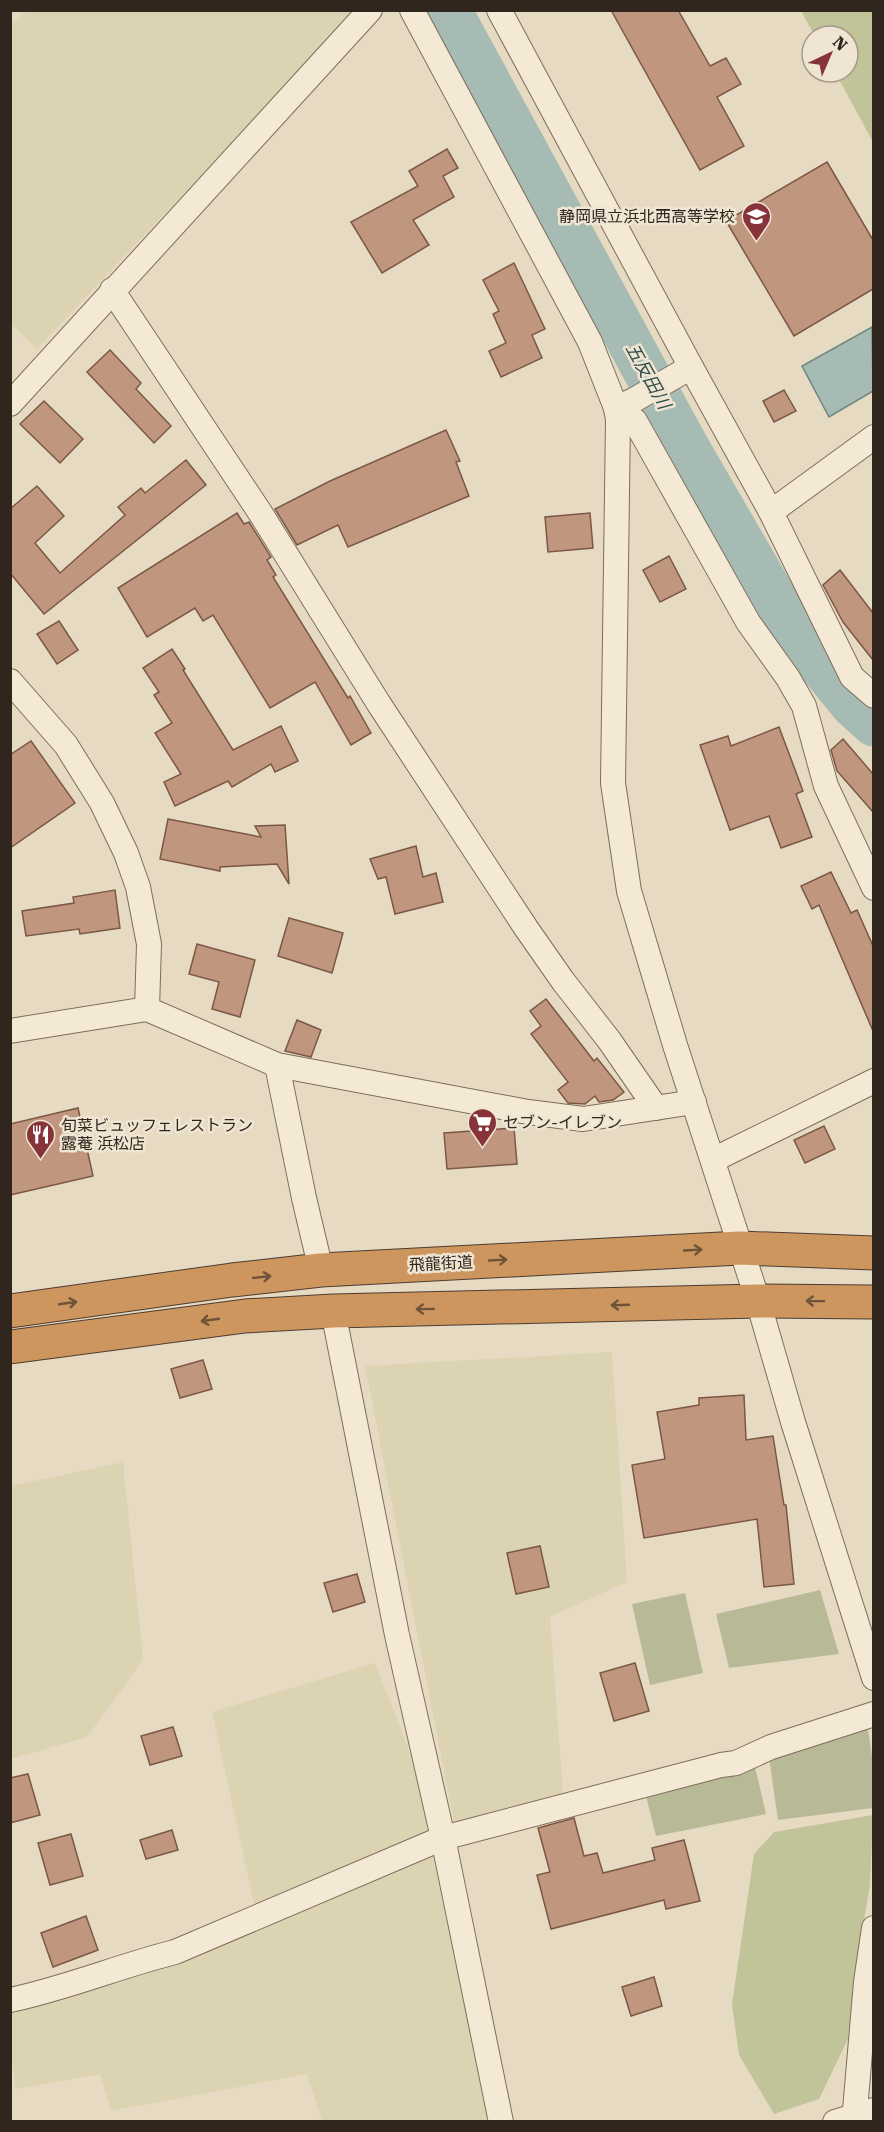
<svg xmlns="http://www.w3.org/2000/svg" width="884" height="2132" viewBox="0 0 884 2132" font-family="'Roboto Serif','Noto Sans JP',serif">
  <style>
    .farmland { fill: #dcd3b2 }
    .green { fill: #c1c499 }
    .cemetery { fill: #b7b997 }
    .water { fill: #a5bbb3; stroke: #6d877f; stroke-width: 1.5 }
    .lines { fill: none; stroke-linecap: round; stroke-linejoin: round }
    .river { stroke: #a5bbb3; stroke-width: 45 }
    .building { fill: #c0967e; stroke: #7b5845; stroke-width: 1.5 }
    .street-casing { stroke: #7f6d5c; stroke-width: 26 }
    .highway-casing { stroke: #4d3c30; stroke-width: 35 }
    .street { stroke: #f3e9d5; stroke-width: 24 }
    .highway { stroke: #cc965e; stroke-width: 33 }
    .oneway { stroke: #6f5338 }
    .labels { text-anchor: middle; stroke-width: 5; stroke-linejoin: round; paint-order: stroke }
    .poi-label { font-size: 16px; fill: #31261e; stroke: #f0e5d2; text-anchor: start }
    .street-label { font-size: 16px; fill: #31261e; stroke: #f0e5d2 }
    .water-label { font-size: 18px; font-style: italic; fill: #304f4b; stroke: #f0e5d2 }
  </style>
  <rect width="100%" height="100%" fill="#e7dac3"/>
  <g class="farmland">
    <polygon points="27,10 356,11 37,349 11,324 10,25"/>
    <polygon points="612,1352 627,1582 550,1617 563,1793 454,1822 365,1366"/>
    <polygon points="123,1462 143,1660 87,1737 11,1759 11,1486"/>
    <polygon points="375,1663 443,1838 498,2121 322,2121 307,2074 111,2111 100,2074 16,2089 11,2058 10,1999 255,1908 212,1712"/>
  </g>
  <g class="green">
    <polygon points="801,11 873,11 873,142 835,72 848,72 848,36 815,36"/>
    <polygon points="873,1815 870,1885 854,1979 848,2039 819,2099 774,2114 739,2055 732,2004 754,1854 774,1832"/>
  </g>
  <g class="cemetery">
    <polygon points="820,1590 839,1654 729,1668 716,1614"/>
    <polygon points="685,1593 703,1673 650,1685 632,1604"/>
    <polygon points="868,1729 873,1763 873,1808 778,1820 769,1757"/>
    <polygon points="755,1767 766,1814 656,1836 646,1796"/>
  </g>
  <polygon class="water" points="872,327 873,391 829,417 802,366"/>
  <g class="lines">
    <polyline class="river" points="449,10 685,444 795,634 853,705 874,724"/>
  </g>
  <g class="building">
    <polygon points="611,10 678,10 710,66 726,58 741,84 717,97 744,146 700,170"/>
    <polygon points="447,149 458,168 443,176 454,197 413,220 429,245 382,273 351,222 418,186 409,171"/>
    <polygon points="827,162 873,240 873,289 794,336 726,221"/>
    <polygon points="514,263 545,329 532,335 542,358 501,377 489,351 506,343 493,314 499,311 483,280"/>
    <polygon points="110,350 141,383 136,389 171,426 154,443 87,372"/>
    <polygon points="784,390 796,411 774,422 763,401"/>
    <polygon points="44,401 83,439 60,463 20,424"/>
    <polygon points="446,430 460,461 456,462 469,496 348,547 338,525 297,545 275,509 330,481"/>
    <polygon points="186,460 206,485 44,614 10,573 10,509 37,486 64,516 35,543 60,573 125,515 118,507 141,488 145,493"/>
    <polygon points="237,513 244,524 249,522 271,557 267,560 276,575 273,577 348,698 350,696 371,733 351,745 315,682 270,708 213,615 203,621 195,608 147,637 118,588"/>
    <polygon points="590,513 593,548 548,552 545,517"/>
    <polygon points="669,556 686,589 660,602 643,570"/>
    <polygon points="840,570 873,613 873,660 843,622 823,585"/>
    <polygon points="59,621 78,650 57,664 37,634"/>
    <polygon points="172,649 185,669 183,670 233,750 281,726 298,761 275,772 271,764 232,787 228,781 175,806 164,782 181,774 155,733 172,723 154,695 159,692 143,668"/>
    <polygon points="779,727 803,791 796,794 812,837 781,848 769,816 730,830 700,745 728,736 731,746"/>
    <polygon points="843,739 873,774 873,812 837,771 831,750"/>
    <polygon points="31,741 75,803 10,848 10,755"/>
    <polygon points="168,819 261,837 255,826 285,825 289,884 277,864 220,867 220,871 160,859"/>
    <polygon points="416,846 423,877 436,873 443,902 395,914 386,877 378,879 370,859"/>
    <polygon points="831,872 851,913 857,910 873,946 873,1031 819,905 812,909 801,886"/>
    <polygon points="115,890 120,928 80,934 79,929 26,936 22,911 74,903 73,897"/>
    <polygon points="289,918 343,933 332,973 278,956"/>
    <polygon points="197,944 255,960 240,1017 212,1009 219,982 189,974"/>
    <polygon points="546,999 594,1061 597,1058 624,1092 613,1100 599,1102 595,1096 585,1104 568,1103 558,1090 568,1082 531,1034 541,1026 530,1011"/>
    <polygon points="297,1020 321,1030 311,1057 285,1051"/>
    <polygon points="78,1108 93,1176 10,1195 10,1124"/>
    <polygon points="824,1126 835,1149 805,1163 794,1140"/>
    <polygon points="514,1128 517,1164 447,1169 444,1133"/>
    <polygon points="203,1360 212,1389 180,1398 171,1369"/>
    <polygon points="744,1395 746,1440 773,1436 784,1505 786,1505 794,1584 764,1587 757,1519 644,1538 632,1465 665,1459 657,1412 699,1405 699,1398"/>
    <polygon points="540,1546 549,1587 516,1594 507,1553"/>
    <polygon points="357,1574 365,1602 333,1612 324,1583"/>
    <polygon points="635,1663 649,1711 614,1721 600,1673"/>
    <polygon points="173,1727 182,1756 150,1765 141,1736"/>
    <polygon points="28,1774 40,1815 10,1823 10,1778"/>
    <polygon points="574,1818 584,1856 597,1853 603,1873 655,1860 652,1848 684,1840 700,1901 666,1909 664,1900 551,1929 537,1875 550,1872 538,1828"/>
    <polygon points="172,1830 178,1850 146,1859 140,1840"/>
    <polygon points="71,1834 83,1876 50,1885 38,1843"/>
    <polygon points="86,1916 98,1950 53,1967 41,1933"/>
    <polygon points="654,1977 662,2006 631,2016 622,1987"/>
  </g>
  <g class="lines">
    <defs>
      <g id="street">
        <polyline points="412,10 590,342 616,408 618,420 613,783 629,891 675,1045 758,1301 793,1422 874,1678"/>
        <polyline points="499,10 691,367 771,512 852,677 874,696"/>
        <polyline points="112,290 261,514 379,704 526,928 563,981 609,1040 656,1108"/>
        <polyline points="10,404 370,10"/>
        <polyline points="616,408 635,421 748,622 788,678 804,706 826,786 874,888"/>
        <polyline points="616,408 634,400 691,367"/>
        <polyline points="771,512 874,437"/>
        <polyline points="10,681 66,745 102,803 126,853 138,887 149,944 147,1009"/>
        <polyline points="10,1031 147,1009 277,1065 528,1112 583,1119 694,1102"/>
        <polyline points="277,1065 304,1198 321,1270"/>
        <polyline points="713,1160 874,1081"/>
        <polyline points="333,1311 397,1635 443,1838 501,2122"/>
        <path d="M10,2000C67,1988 119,1966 175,1952L443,1838L721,1765L736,1763L771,1747L874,1714"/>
        <polyline points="835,2122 874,2110"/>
        <polyline points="854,2122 866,1982 874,1928"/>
      </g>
      <g id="highway">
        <polyline points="10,1311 232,1280 321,1270 740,1248 874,1253"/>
        <polyline points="10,1347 245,1316 333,1311 758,1301 874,1302"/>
      </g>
    </defs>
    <use href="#street" class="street-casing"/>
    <use href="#highway" class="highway-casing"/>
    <use href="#street" class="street"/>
    <use href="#highway" class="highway"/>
  </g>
  <defs><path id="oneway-shaft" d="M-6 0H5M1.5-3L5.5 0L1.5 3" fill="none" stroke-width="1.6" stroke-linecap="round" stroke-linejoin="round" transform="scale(1.5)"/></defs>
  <g class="oneway">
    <use href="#oneway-shaft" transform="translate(693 1250) rotate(-3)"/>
    <use href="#oneway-shaft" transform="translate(498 1260) rotate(-3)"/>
    <use href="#oneway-shaft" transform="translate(262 1277) rotate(-6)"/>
    <use href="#oneway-shaft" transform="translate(815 1301) rotate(-179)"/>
    <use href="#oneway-shaft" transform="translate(68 1303) rotate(-8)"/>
    <use href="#oneway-shaft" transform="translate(620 1305) rotate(178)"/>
    <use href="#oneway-shaft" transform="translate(425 1309) rotate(179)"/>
    <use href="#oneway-shaft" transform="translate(210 1320) rotate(172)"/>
  </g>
  <defs>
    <symbol id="school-pin" viewBox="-11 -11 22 30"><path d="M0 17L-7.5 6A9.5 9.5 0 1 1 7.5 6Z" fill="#86343a" stroke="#f0e5d2"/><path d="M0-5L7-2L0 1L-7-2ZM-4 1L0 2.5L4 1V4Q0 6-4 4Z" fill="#fff"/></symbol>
    <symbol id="supermarket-pin" viewBox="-11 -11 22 30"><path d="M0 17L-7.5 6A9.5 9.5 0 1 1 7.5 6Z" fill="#86343a" stroke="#f0e5d2"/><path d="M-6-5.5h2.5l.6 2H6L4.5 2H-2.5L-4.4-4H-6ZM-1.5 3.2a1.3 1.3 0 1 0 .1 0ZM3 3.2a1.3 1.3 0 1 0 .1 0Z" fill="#fff"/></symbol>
    <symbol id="restaurant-pin" viewBox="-11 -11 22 30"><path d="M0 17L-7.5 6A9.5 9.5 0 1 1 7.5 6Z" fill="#86343a" stroke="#f0e5d2"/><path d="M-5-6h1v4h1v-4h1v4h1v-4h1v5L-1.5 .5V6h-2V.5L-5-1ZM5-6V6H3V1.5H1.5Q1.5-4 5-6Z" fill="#fff"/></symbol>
  </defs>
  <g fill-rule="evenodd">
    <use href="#school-pin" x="740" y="200" width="33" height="45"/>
    <use href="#supermarket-pin" x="466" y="1106" width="33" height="45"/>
    <use href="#restaurant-pin" x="24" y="1118" width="33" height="45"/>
  </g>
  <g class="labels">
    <g class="poi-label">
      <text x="735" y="222" text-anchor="end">静岡県立浜北西高等学校</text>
      <text x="503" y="1128">セブン-イレブン</text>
      <text x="61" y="1131">旬菜ビュッフェレストラン<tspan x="61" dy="18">露菴 浜松店</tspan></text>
    </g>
    <g class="street-label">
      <text transform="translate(441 1263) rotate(-3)" y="6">飛龍街道</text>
    </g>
    <g class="water-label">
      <text transform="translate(648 376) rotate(61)" y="6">五反田川</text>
    </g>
  </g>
  <rect width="884" height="2132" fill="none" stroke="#31261e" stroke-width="24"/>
  <g transform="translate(830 54) rotate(44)"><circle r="28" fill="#f0e5d2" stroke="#a4998a" stroke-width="1.5"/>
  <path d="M0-4.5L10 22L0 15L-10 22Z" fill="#86343a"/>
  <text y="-9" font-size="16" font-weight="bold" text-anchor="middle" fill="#31261e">N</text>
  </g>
</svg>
